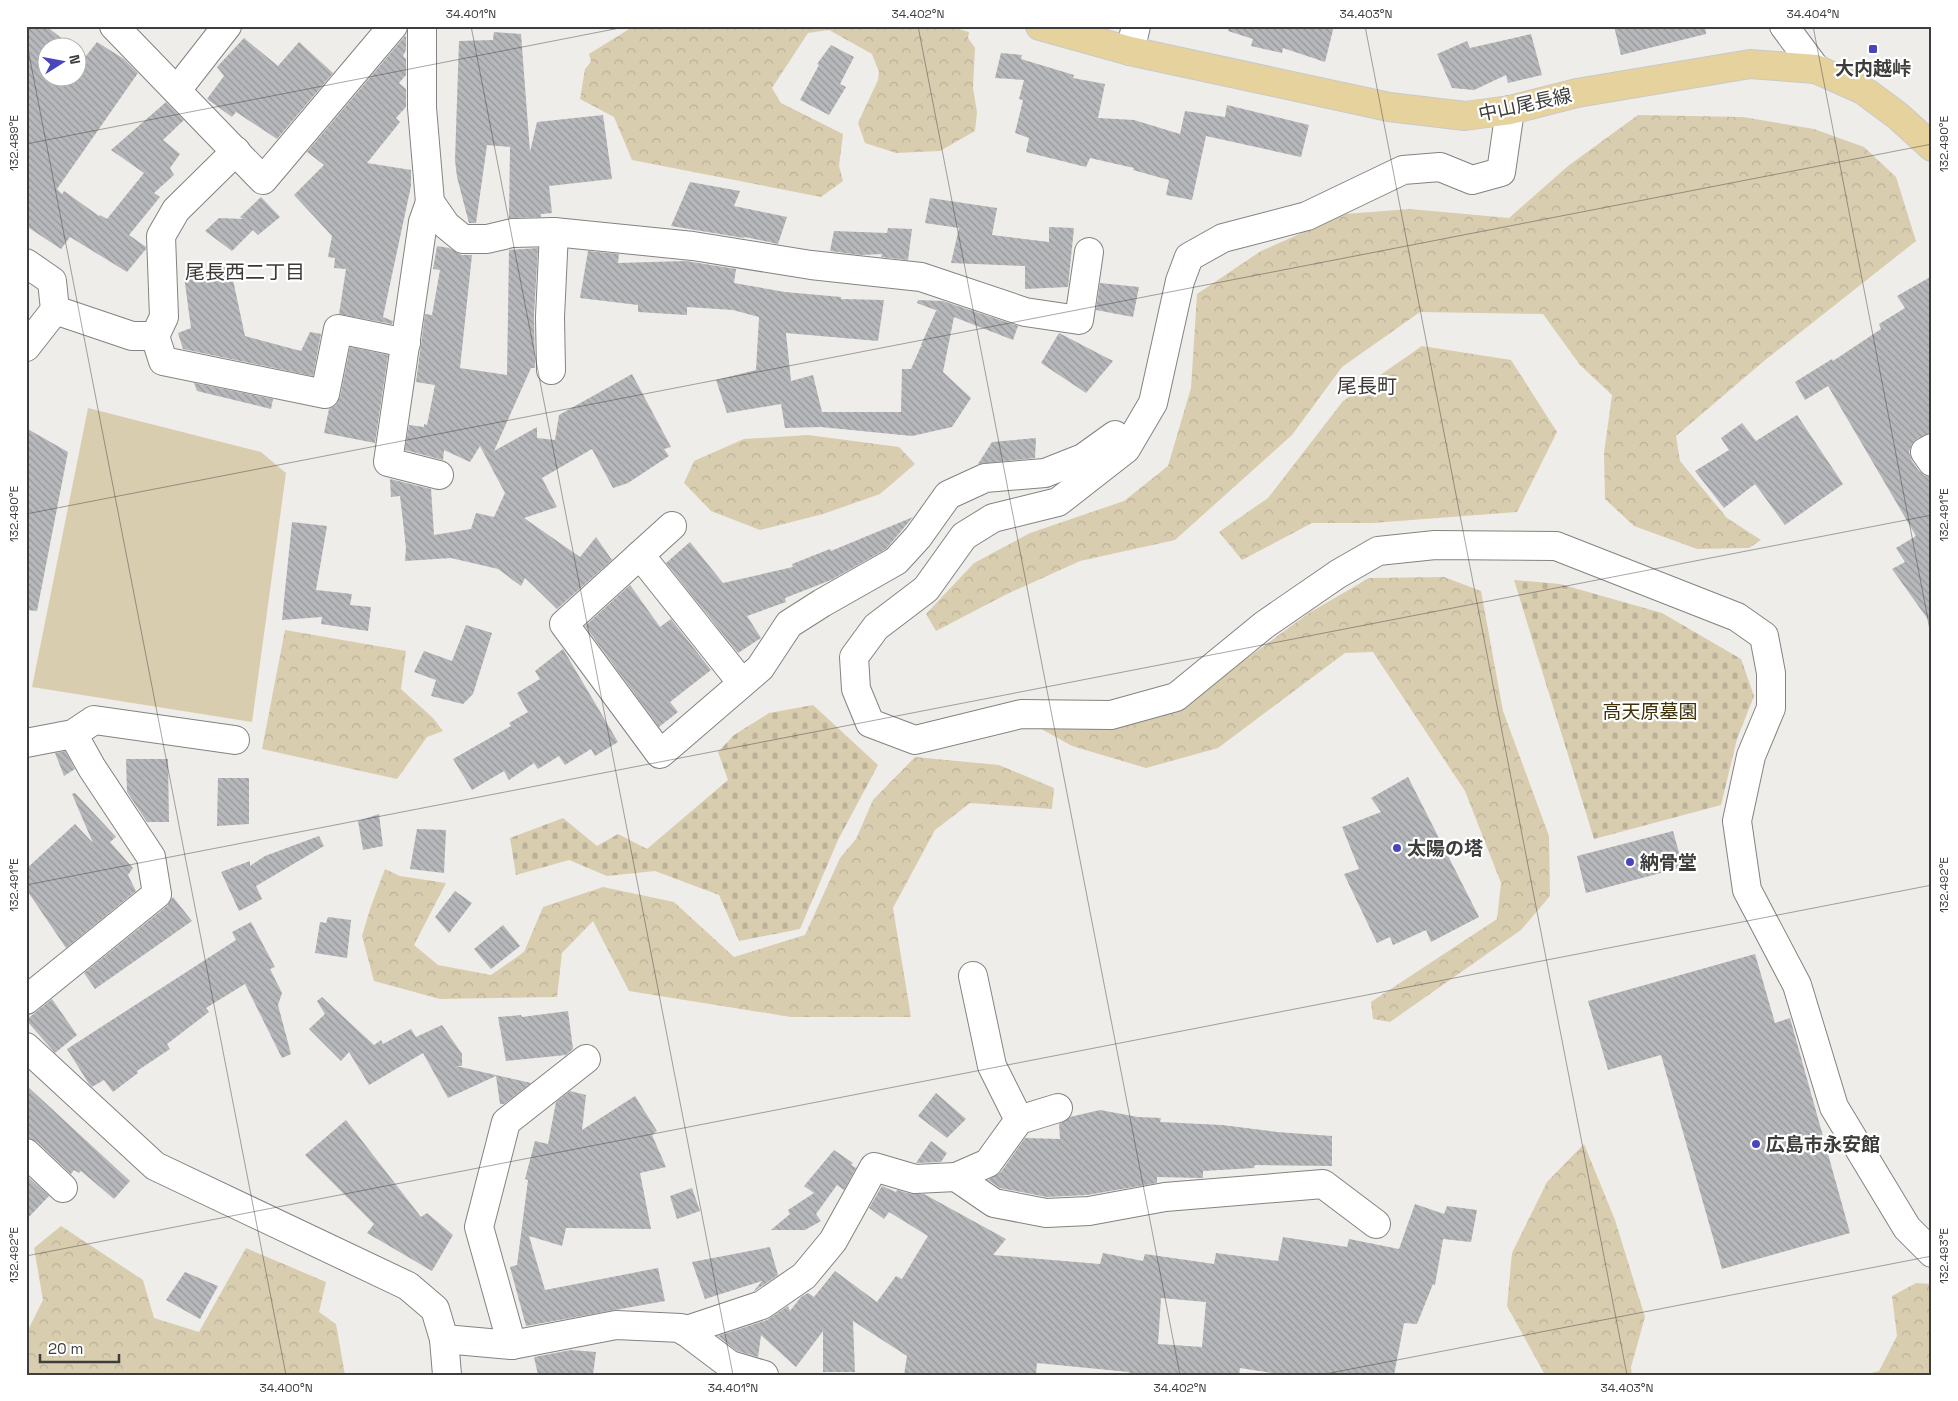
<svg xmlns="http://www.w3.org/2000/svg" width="1958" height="1401" viewBox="0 0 1958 1401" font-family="'Space Grotesk','Noto Sans JP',sans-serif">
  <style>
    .forest { fill: url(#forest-crowns) }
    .cemetery { fill: url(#cemetery-stones) }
    .pitch { fill: #d9cdb0 }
    .building { fill: url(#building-back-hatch); fill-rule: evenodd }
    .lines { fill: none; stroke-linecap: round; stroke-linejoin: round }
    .minor-casing { stroke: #848380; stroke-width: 30 }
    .major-casing { stroke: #c9c9c8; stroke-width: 30 }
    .minor { stroke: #fff; stroke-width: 28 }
    .major { stroke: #e6d29d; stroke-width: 28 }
    .ticks { fill: none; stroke: #3d3d3b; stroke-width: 1; stroke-opacity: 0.45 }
    .poi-dot { fill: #4946bc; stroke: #fff; stroke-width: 2 }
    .labels { text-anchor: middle; stroke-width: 4.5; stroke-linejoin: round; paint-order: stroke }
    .poi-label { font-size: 19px; font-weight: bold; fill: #3d3d3b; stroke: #fff; text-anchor: start }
    .street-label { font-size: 19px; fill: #3d3d3b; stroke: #fff }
    .park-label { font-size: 19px; fill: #3e310a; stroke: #fff }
    .neighbourhood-label { font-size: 20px; fill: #3a3936; stroke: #fff }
    .neatline { fill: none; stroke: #3d3d3b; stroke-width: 2 }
    .ticks-label { font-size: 12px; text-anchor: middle; fill: #3d3d3b }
  </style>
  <defs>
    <pattern id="forest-crowns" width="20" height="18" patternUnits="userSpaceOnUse" patternTransform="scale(1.25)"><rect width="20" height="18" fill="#d9cdb0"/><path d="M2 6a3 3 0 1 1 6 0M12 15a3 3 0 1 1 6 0" fill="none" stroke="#bbb198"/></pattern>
    <pattern id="cemetery-stones" width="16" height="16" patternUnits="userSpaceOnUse" patternTransform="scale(1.25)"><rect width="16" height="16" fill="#d9cdb0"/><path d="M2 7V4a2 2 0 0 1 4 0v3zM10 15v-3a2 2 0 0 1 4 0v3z" fill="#bbb198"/></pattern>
    <pattern id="building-back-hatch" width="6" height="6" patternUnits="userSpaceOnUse" patternTransform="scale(1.25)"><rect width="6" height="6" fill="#b7b8bb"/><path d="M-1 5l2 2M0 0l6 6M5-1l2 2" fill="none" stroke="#969799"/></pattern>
  </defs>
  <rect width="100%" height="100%" fill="#efedea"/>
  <g class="forest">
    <polygon points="634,26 948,26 969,32 968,38 975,48 973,88 977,112 975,131 940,151 896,153 865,143 858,123 878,80 879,72 872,54 829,30 808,33 772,88 781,103 843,134 839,166 843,181 821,197 632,160 614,117 580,99 585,69 591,62 589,54"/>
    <polygon points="1638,115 1743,117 1814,129 1864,147 1896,177 1916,241 1764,361 1676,436 1680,461 1727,518 1761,540 1749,548 1697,549 1634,526 1605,499 1604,453 1612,395 1580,365 1543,314 1420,312 1342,367 1292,435 1175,540 1080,561 1005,595 936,631 926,614 974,563 1030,533 1124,501 1168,466 1191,388 1197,294 1261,251 1345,214 1410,209 1509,218 1568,166"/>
    <polygon points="1422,346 1511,360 1557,432 1517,512 1372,523 1312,523 1242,560 1219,532 1268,498 1343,401"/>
    <polygon points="808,435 899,447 915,464 880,494 823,514 760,530 711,511 684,483 694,461 744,439"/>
    <polygon points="1444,577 1481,591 1503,711 1549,836 1550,896 1521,930 1390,1022 1373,1019 1371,1002 1497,919 1501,883 1465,791 1373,652 1345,653 1218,748 1146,768 1072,746 1027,721 1183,705 1309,613 1369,578"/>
    <polygon points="285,630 406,651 401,689 433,718 443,731 427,737 397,779 262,749"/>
    <polygon points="915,757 999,765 1054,788 1052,809 970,803 935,830 893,908 911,1017 791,1017 629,991 593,921 562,953 557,997 440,999 374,981 362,936 370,909 385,869 400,876 446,883 414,945 438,965 491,975 524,952 543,907 603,887 674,902 734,957 805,935 840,858 856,839 873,800"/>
    <polygon points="1584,1144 1615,1220 1645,1317 1631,1367 1632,1375 1545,1375 1507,1306 1512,1253 1547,1182"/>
    <polygon points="61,1226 143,1280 154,1318 199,1332 246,1248 326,1282 319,1312 336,1324 345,1375 26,1375 26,1334 43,1300 34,1248"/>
    <polygon points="1916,1283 1932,1284 1932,1375 1863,1375 1879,1371 1897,1336 1892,1296"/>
  </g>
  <g class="cemetery">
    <polygon points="1514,580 1560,584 1662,613 1741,659 1754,696 1737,739 1721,805 1594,839"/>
    <polygon points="813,705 878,765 838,840 800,929 739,941 719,895 655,871 607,876 569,860 516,875 510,838 563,818 597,846 618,834 647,849 728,780 718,752 734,735 769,713"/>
  </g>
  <polygon class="pitch" points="88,408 261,452 286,473 252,722 32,687"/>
  <g class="building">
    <polygon points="26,26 46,26 74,48 48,48 48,78 78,78 78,50 86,56 97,42 124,59 138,73 57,189 62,194 64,191 99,216 100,215 107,219 144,173 111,150 166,102 184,120 163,140 180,154 170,168 174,175 154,193 160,197 129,235 146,247 146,249 127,272 70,237 61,249 26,226"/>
    <polygon points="1229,26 1334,26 1325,62 1283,48 1282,53 1251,46 1253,39 1228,31"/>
    <polygon points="1614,26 1705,26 1706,34 1621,55"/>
    <polygon points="494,32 521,34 530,152 537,122 603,115 612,179 549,186 552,213 541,214 541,217 509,218 510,147 487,145 476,223 469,223 457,177 455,160 459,41 493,40"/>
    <polygon points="1531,34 1542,75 1508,83 1506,75 1474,90 1452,88 1437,54 1467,41 1470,48"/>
    <polygon points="405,36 406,37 406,50 403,56 406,59 406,75 399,83 406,89 406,107 396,118 400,122 367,163 411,170 411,186 383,317 393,321 392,324 339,314 346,269 334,268 335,258 328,257 332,236 294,195 324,165 307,152"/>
    <polygon points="244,38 278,66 299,42 333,73 277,139 236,112 232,117 207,99 224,76 217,67"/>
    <polygon points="831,45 854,57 840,84 846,87 829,115 800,100 819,65 817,64"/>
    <polygon points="1001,53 1022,55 1021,59 1074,75 1073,78 1105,84 1098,118 1134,120 1180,134 1185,111 1225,117 1227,105 1309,125 1301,157 1206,136 1192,200 1166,195 1169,180 1133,170 1134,168 1090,158 1086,167 1026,152 1029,138 1015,133 1023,100 1019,99 1024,80 995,78"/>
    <polygon points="690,182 740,191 734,206 787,217 778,244 745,237 744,238 671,226"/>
    <polygon points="261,197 280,217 258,235 253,230 232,251 205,231 219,218 243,219 240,217"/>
    <polygon points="930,198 997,208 992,235 1049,242 1049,227 1074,228 1068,287 1025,289 1025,266 951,263 959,228 925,223"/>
    <polygon points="888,228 912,229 908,260 881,257 882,254 860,255 830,251 834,231 887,233"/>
    <polygon points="437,246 449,248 462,255 472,255 460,368 507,375 509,250 538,248 534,316 535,368 531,368 494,451 537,427 537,438 555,440 559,415 632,374 671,447 664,449 669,456 628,483 613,488 592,449 542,478 557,507 524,518 580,557 596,537 612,560 557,609 525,578 521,586 498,569 451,558 405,561 406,548 400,496 391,497 390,479 431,489 434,535 471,529 476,513 494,517 505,493 480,446 470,462 444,450 443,460 405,450 409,425 424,427 424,424 427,425 435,385 416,382 425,314 432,315 440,270 433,269"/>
    <polygon points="588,251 619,254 618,263 686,261 736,269 734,283 785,292 841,297 841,299 884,300 878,341 786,333 791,381 813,375 822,412 901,412 902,369 911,369 921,346 923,346 921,345 936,311 938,311 917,303 918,300 943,301 1018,326 1013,340 954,317 943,372 971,398 952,427 912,436 821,427 785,428 781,404 727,413 716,380 756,370 759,317 733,310 687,307 687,315 638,312 638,305 580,298"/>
    <polygon points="230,266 245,336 301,351 310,332 321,334 313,376 183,349 178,333 191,328 184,276"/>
    <polygon points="1932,276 1932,432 1917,439 1912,444 1909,452 1912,461 1919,471 1925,476 1932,477 1932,625 1892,569 1905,562 1896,548 1916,536 1828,386 1805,400 1795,382 1832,359 1833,361 1881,329 1879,324 1905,308 1897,296"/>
    <polygon points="1100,283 1139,287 1133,317 1096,310"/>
    <polygon points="1059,333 1113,361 1086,393 1041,363"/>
    <polygon points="350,347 388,355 375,443 324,433 329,409 336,405 340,397"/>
    <polygon points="194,383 273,399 271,409 197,391"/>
    <polygon points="1797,415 1843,484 1785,525 1755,484 1724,508 1695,471 1729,450 1721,438 1742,423 1756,441"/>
    <polygon points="26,428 68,452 37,611 26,610"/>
    <polygon points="1036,438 1035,458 978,464 992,442"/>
    <polygon points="913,517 886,549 831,580 785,598 786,602 747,616 761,638 738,653 666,563 690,542 723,583 793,567 792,564 830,549 831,551"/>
    <polygon points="292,522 327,526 316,590 352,594 350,605 371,607 368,631 321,624 322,617 282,620"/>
    <polygon points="630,585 660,627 671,619 711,670 670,702 678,712 659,727 585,626"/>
    <polygon points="466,625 492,633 473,694 463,704 431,696 436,680 414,672 424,651 452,661"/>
    <polygon points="563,649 618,742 595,756 591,749 565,765 559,756 538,769 534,763 509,780 504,771 472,790 453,759 511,726 509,723 528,712 517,693 540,679 535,671"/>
    <polygon points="65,751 75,769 64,776 55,753"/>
    <polygon points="126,759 168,759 169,822 147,822 127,792"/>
    <polygon points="1408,777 1479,917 1431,942 1426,930 1393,945 1390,937 1377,943 1344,874 1359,869 1342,827 1381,812 1371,798"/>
    <polygon points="218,778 249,778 249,824 217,826"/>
    <polygon points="75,793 116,837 110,842 133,868 128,875 136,891 66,948 26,889 26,869 75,824 93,843 72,794"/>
    <polygon points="379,814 383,846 363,850 358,821"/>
    <polygon points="417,829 446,830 444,873 410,869"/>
    <polygon points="1673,831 1683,867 1586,893 1577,856"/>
    <polygon points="319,836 324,846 256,886 262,899 239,911 221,872 250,861 250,866 265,856"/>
    <polygon points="455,891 472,903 449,933 435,917"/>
    <polygon points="173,897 192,921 95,989 84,973 167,906"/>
    <polygon points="328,917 351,920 347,958 315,953 320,922 326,923"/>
    <polygon points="251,922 275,967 270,969 282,993 278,1005 291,1054 282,1058 245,984 206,1008 209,1012 167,1044 170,1049 137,1071 138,1073 113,1092 104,1080 92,1087 89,1084 67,1049 236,940 232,932"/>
    <polygon points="503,925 520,946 491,969 474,949"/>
    <polygon points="1755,954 1775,1023 1790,1018 1850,1233 1722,1269 1661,1055 1608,1070 1588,1001"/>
    <polygon points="322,997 374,1045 381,1040 383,1044 411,1029 416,1037 442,1025 462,1054 462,1066 456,1066 531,1083 504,1104 500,1104 496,1076 448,1098 423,1053 369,1085 349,1052 341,1061 309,1029 325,1014 317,1001"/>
    <polygon points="52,999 77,1035 55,1053 26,1020"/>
    <polygon points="568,1011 573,1049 566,1055 506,1061 498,1017 521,1015 522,1017"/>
    <polygon points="26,1085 130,1181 114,1199 81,1171 79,1173 74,1170 71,1174 37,1142 26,1138"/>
    <polygon points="570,1091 586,1095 582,1130 635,1096 657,1131 652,1135 666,1167 640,1173 651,1229 566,1228 562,1246 529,1236 545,1290 658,1268 665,1301 526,1326 510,1267 517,1265 528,1180 525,1179 535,1141 548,1144 556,1102"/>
    <polygon points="936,1093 966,1119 947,1138 918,1116"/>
    <polygon points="1100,1110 1138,1117 1161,1118 1160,1122 1222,1125 1277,1132 1332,1136 1332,1166 1255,1165 1254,1168 1203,1171 1203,1178 1157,1177 1157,1183 1087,1195 1047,1197 1000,1188 988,1180 1001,1172 1025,1138 1060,1139 1059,1124 1070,1117"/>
    <polygon points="346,1120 421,1217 427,1213 453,1235 432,1271 367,1233 374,1224 305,1155"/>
    <polygon points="931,1141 947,1153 941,1162 916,1163"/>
    <polygon points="834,1150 853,1163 851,1165 856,1168 844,1190 837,1185 816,1214 821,1221 805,1230 771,1230 790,1214 788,1210 814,1193 804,1186"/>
    <polygon points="26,1175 49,1196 26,1220"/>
    <path d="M882,1186L896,1192L897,1190L911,1194H924L1006,1239L993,1255L1100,1264L1103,1253L1143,1261L1145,1254L1214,1264L1216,1253L1278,1261L1283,1237L1347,1247L1349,1239L1399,1249L1415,1204L1444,1214L1447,1206L1477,1210L1471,1242L1443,1239L1435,1285L1433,1284L1417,1324L1404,1323L1394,1375H1284L1240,1368L1239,1375H1129V1372L1037,1363L1036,1375H904L907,1356L853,1321L855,1372H823V1331L796,1367L761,1335L758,1357L737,1351L718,1336L767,1320L788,1306L790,1311L801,1297L808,1293L814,1297L835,1271L877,1302L896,1276L902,1279L928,1236L889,1212L884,1219L869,1208ZM1161,1298L1206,1302L1202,1347L1158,1344Z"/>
    <polygon points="692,1188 700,1211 677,1219 670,1196"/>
    <polygon points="770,1247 778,1275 753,1292 762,1281 705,1299 692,1262"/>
    <polygon points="185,1272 218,1286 200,1319 166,1300"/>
    <polygon points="571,1350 596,1352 593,1375 538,1375 534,1357"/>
  </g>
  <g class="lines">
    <defs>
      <g id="minor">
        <polyline points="114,26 263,180 393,26"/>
        <polyline points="422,26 422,108 430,202 446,225 463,239 487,239 512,233 554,232 693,246 811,265 921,277 1025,312 1079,320 1089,252"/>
        <polyline points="1784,26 1816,69"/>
        <polyline points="1130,51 1136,26"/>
        <polyline points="177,90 227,26"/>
        <polyline points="1510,110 1501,172 1472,180 1440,167 1403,170 1307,216 1223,238 1189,257 1180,281 1153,403 1126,449 1058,502 993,518 964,536 926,589 876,627 854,657 856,689 870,723 915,740 1021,714 1111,715 1176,697 1264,625 1338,574 1378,551 1435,545 1556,546 1737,617 1764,636 1771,673 1771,708 1751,756 1737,821 1747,890 1797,985 1834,1107 1907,1228 1932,1253"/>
        <polyline points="430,202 423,222 388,462 439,475"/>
        <polyline points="26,263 52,281 55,310 26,347"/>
        <polyline points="55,310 132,336 155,336 164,317 161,236 176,210 236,151"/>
        <polyline points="155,336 163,361 325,394 338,329 406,343"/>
        <polyline points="551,370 550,317 554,232"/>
        <polyline points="1932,448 1925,452 1932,462"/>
        <polyline points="672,526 564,624 660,754 760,668 789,624 822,603 896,561 918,537 948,495 985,478 1045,473 1083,458 1115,435"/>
        <polyline points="640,555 742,683"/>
        <polyline points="26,743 73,734 94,720 235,740"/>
        <polyline points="26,1000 157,894 151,857 92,768 73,734"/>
        <polyline points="26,1047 155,1166 408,1286 435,1309 444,1339 447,1375"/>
        <polyline points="1019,1120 1058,1108"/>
        <polyline points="26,1153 63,1188"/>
        <polyline points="956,1177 994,1203 1046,1213 1089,1211 1165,1197 1323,1184 1376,1224"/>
        <polyline points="684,1331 762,1305 804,1276 833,1241 874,1167 915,1179 956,1177 988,1163 1019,1120 992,1066 973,976"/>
        <polyline points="444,1339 512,1345 616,1325 681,1328 730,1365 764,1375"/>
        <polyline points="512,1345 479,1227 506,1122 586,1059"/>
      </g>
      <polyline id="major" points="1040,26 1130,51 1389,107 1465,116 1510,110 1577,93 1750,64 1816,69 1863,90 1898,116 1932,147"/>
    </defs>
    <use href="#minor" class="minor-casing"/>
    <use href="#major" class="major-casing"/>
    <use href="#minor" class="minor"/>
    <use href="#major" class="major"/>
  </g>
  <path class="ticks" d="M471,26L733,1375M918,26L1180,1375M1365,26L1627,1375M1813,26L1932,640M26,39L286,1375M26,144L630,26M26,514L1932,144M26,885L1932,515M26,1256L1932,885M1320,1375L1932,1256"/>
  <g class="poi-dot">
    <rect x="1868" y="44" width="10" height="10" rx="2.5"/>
    <circle cx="1397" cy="848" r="5"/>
    <circle cx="1630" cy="862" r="5"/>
    <circle cx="1756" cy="1144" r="5"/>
  </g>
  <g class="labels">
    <g class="poi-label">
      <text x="1873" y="75" text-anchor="middle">大内越峠</text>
      <text x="1407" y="855">太陽の塔</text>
      <text x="1640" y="869">納骨堂</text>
      <text x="1766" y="1151">広島市永安館</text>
    </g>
    <g class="street-label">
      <text transform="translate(1525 104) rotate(-12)" y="7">中山尾長線</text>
    </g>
    <g class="park-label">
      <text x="1650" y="718">高天原墓園</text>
    </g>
    <g class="neighbourhood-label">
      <text x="245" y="279">尾長西二丁目</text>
      <text x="1367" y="393">尾長町</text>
    </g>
  </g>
  <rect width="1958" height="1401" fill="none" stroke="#ffffff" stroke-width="55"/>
  <g transform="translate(62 62) rotate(79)"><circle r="24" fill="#ffffff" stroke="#b1b1b1"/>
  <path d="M0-4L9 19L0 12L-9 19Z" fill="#4946bc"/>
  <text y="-8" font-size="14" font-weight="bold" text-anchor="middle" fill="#3d3d3b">N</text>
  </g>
  <path d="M40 1354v8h79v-8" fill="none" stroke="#3d3d3b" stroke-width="2.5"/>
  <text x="48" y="1354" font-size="15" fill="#3d3d3b" stroke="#ffffff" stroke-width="4" paint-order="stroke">20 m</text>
  <rect x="28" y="28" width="1902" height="1346" class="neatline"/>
  <g class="ticks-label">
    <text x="471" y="18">34.401°N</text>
    <text x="918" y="18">34.402°N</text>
    <text x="1366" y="18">34.403°N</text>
    <text x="1813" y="18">34.404°N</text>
    <text transform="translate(14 143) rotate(-90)" y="4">132.489°E</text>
    <text transform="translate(1944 144) rotate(-90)" y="4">132.490°E</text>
    <text transform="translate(14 514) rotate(-90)" y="4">132.490°E</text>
    <text transform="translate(1944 515) rotate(-90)" y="4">132.491°E</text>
    <text transform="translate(14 885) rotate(-90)" y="4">132.491°E</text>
    <text transform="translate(1944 885) rotate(-90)" y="4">132.492°E</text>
    <text transform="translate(14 1255) rotate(-90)" y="4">132.492°E</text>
    <text transform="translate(1944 1256) rotate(-90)" y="4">132.493°E</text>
    <text x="286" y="1392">34.400°N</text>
    <text x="733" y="1392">34.401°N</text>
    <text x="1180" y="1392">34.402°N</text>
    <text x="1627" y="1392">34.403°N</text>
  </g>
</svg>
